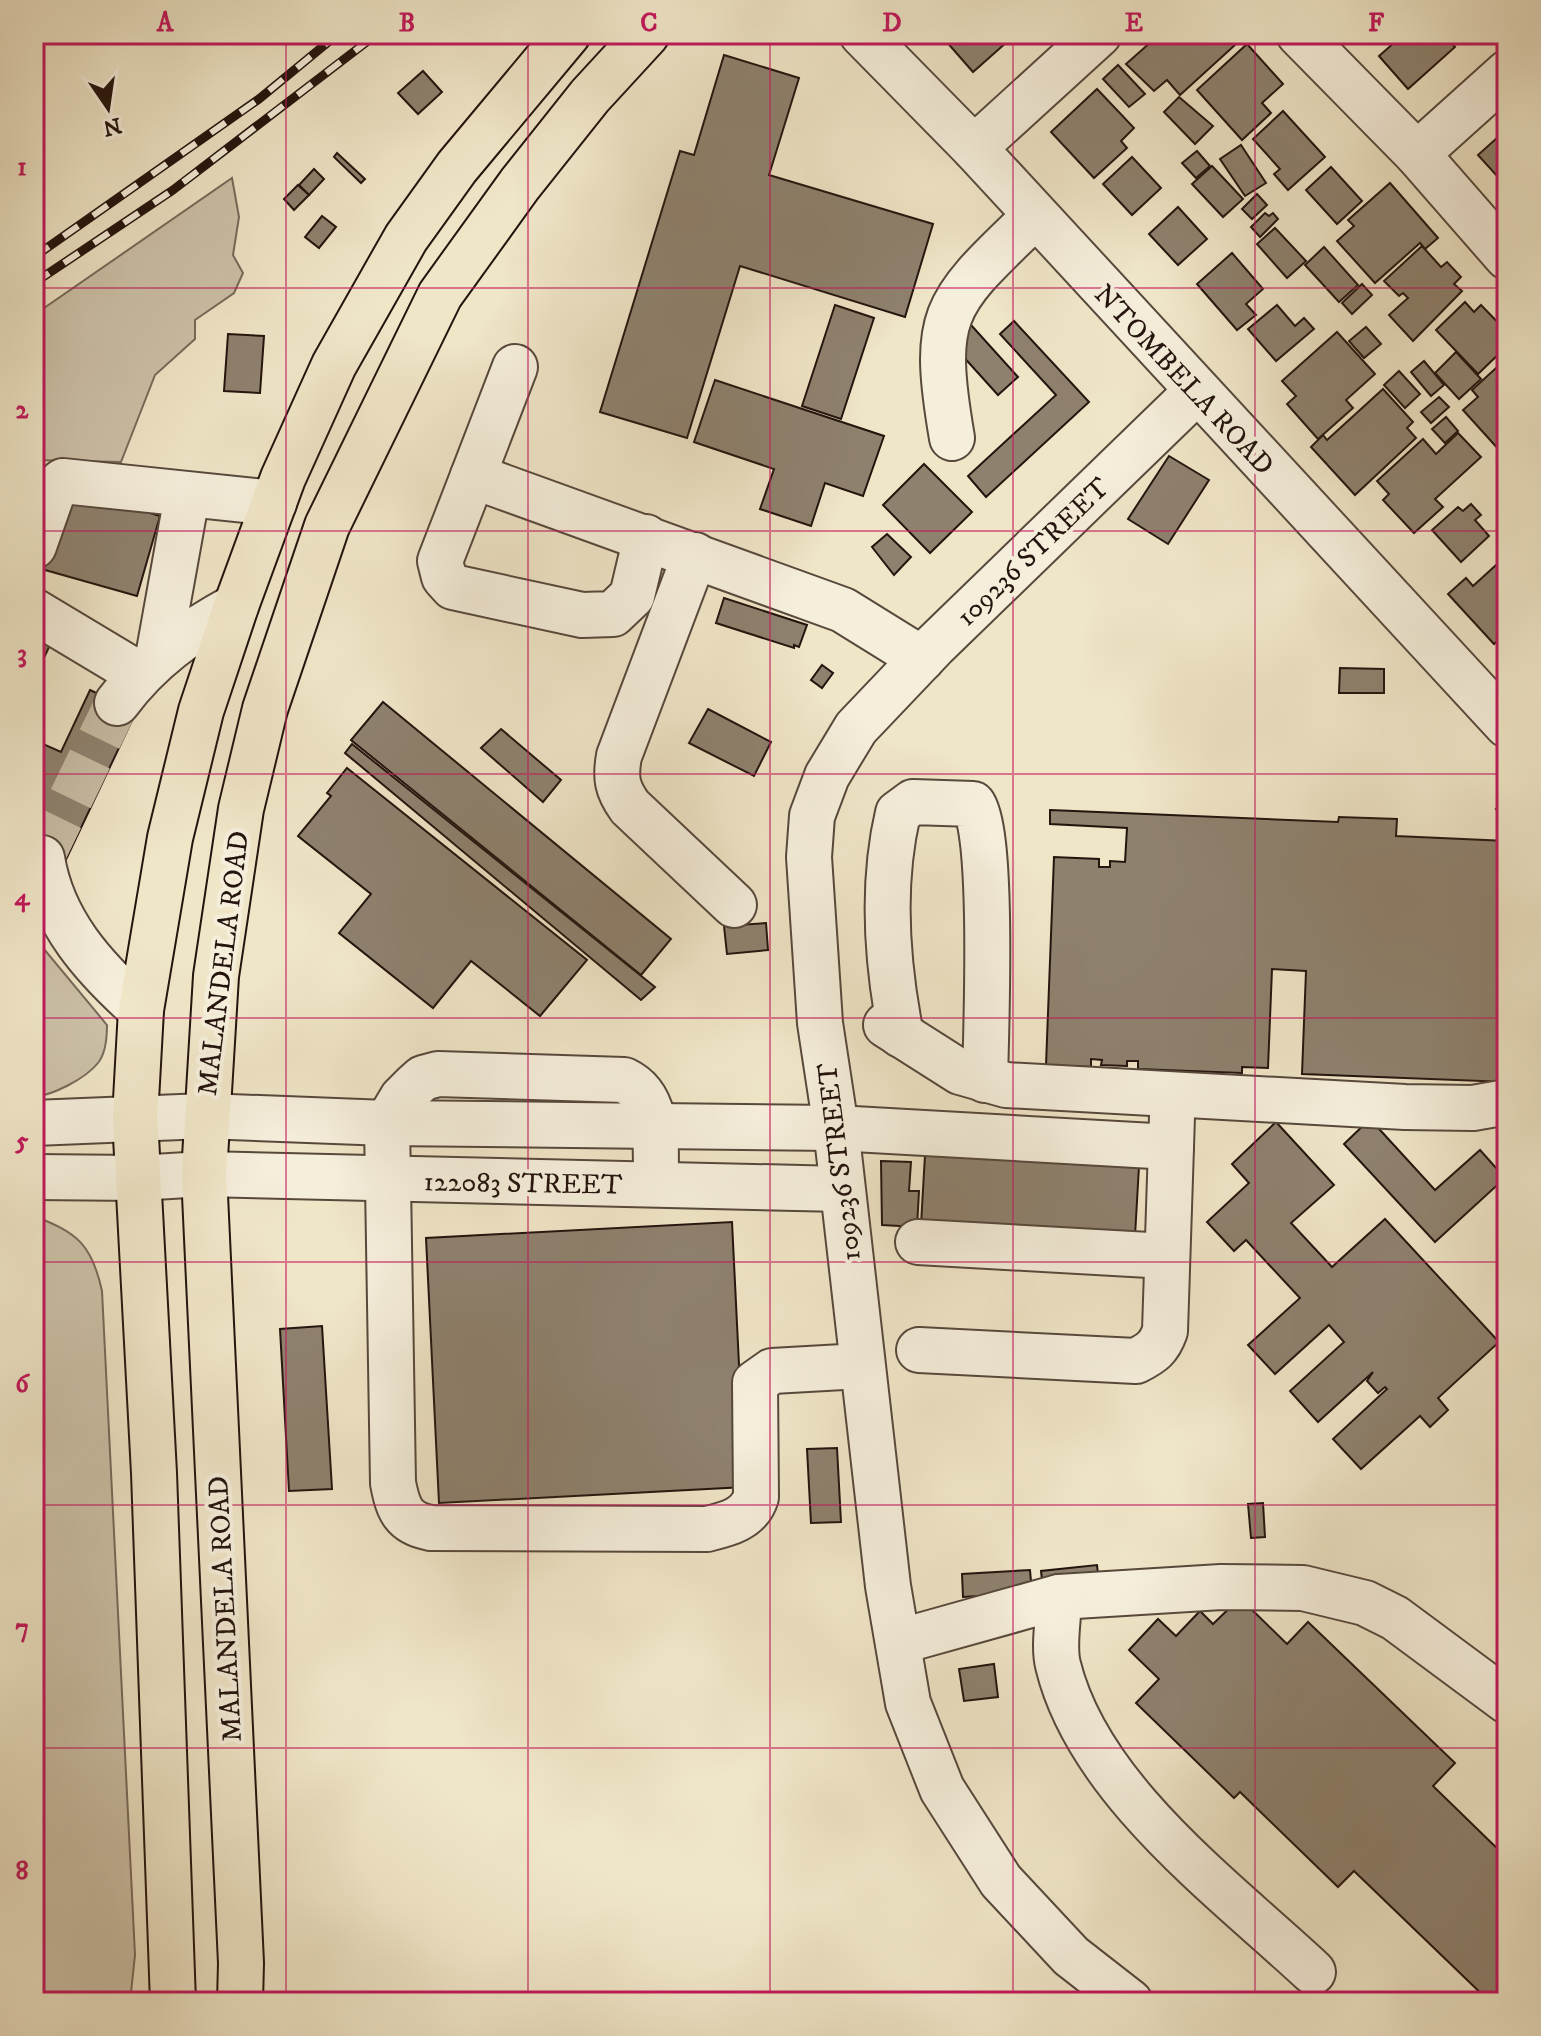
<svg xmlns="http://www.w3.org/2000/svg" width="1541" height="2036" viewBox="0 0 1541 2036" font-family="'IM FELL DW Pica',serif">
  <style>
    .green { fill: #ccc1a8; stroke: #786a5b; stroke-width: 2 }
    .building { fill: #8e816e; stroke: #24140e; stroke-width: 2 }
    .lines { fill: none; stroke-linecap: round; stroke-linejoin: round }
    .minor-tunnel { stroke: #c6bba2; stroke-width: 44; stroke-dasharray: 44 22; stroke-linecap: butt }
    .minor-casing { stroke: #57483c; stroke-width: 48 }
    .major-casing { stroke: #24140e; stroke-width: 48 }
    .minor { stroke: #f5eedb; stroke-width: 44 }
    .major { stroke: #efe5c7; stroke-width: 44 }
    .rail-casing { stroke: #24140e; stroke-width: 9 }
    .rail { stroke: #f5eedb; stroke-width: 6; stroke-dasharray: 18; stroke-linecap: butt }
    .grid { fill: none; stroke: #c2185b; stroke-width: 2; stroke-opacity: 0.55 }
    .labels { text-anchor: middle; stroke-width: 8; stroke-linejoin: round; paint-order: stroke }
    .street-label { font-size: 28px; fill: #24140e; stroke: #f5eedb }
    .neatline { fill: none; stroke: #c2185b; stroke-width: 3 }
    .grid-label { font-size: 26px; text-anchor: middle; font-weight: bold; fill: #c2185b }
  </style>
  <rect width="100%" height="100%" fill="#efe5c7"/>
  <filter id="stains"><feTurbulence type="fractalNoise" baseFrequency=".0025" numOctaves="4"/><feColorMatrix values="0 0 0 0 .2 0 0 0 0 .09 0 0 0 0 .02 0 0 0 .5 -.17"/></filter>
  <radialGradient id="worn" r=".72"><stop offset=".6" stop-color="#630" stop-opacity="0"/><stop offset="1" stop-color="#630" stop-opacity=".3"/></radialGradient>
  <g class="green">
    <polygon points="232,178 239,217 233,255 243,273 234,293 195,320 195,339 155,375 121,462 34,460 34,315"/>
    <path d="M34,937L107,1025C107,1037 106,1053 98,1063C85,1079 53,1095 34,1097Z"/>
    <path d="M34,1216C78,1233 92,1245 102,1291L135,1955L130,2002H58L34,1995Z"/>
  </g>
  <g class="building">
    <polygon points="952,34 1016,34 973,72 945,40"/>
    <polygon points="1160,34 1225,34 1235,45 1180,95 1167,80 1154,91 1126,64"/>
    <polygon points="1404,34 1420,34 1425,40 1433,34 1444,34 1455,47 1408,89 1379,56"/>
    <polygon points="1247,44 1283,84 1262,103 1271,113 1242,140 1197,90"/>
    <polygon points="724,55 799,78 769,175 933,224 905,317 740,266 687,438 600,412 680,151 694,155"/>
    <polygon points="1118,65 1145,94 1129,107 1103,79"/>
    <polygon points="423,71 442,92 418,114 398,93"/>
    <polygon points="1097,89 1134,128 1121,141 1127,148 1094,178 1051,132"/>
    <polygon points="1179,97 1213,126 1195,144 1164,112"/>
    <polygon points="1283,111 1325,157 1288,190 1274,174 1280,169 1253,139"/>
    <polygon points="1507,129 1507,187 1478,155"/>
    <polygon points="1241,145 1266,183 1245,196 1220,159"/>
    <polygon points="1197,151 1210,166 1196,178 1182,163"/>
    <polygon points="337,153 365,179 361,183 334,157"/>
    <polygon points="1132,157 1161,188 1132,215 1103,184"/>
    <polygon points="1212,166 1243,199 1223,217 1192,184"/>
    <polygon points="1331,167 1362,201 1337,224 1306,190"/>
    <polygon points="314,169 324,179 309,195 299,185"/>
    <polygon points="1390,183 1438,238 1425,249 1420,243 1375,283 1337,241 1354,226 1348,220"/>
    <polygon points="298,185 309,195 294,210 284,199"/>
    <polygon points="1257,194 1267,205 1252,219 1242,209"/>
    <polygon points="1178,207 1207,239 1178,265 1149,234"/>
    <polygon points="1265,213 1269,216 1273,213 1278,219 1260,237 1251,227"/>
    <polygon points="322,216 336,227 319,248 305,237"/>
    <polygon points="1275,228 1306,261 1287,278 1257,244"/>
    <polygon points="1422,246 1441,267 1447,262 1461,277 1454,284 1462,291 1413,341 1389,315 1408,298 1403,293 1399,296 1384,281"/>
    <polygon points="1324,247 1358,285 1339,302 1305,265"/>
    <polygon points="1232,253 1263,289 1246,304 1256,315 1237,330 1197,284"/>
    <polygon points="1362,284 1372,295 1352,314 1342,303"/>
    <polygon points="1465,302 1474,312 1481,305 1507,332 1507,346 1478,374 1436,330"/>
    <polygon points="835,305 874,318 841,419 802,406"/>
    <polygon points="1277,305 1295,326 1304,318 1314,329 1276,361 1248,329"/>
    <polygon points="1014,321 1089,402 986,497 968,476 1056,395 1000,334"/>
    <polygon points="971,325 1018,377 998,395 951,343"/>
    <polygon points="1366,327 1381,344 1364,358 1349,341"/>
    <polygon points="1337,332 1375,374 1346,400 1353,408 1318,439 1287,404 1296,396 1282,381"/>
    <polygon points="228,334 264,336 260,393 224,391"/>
    <polygon points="1456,352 1481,379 1459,399 1435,373"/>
    <polygon points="1507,358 1507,447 1501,452 1463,410 1478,397 1472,390"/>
    <polygon points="1424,361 1444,385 1431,396 1411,372"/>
    <polygon points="1399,371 1420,394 1405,408 1384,385"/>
    <polygon points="715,380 884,436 863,496 825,483 811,526 760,509 774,469 694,442"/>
    <polygon points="1383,389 1413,422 1407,428 1416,438 1355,495 1311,447 1323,435 1327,440"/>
    <polygon points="1439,397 1449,407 1431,423 1421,412"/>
    <polygon points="1446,417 1458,431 1445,443 1432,429"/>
    <polygon points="1458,433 1481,457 1435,499 1443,507 1414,533 1383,500 1389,494 1377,481 1423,439 1436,454"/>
    <polygon points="1507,452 1507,472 1497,461"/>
    <polygon points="1169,456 1209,480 1168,544 1128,519"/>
    <polygon points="924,464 972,512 930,553 883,505"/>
    <polygon points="63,487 160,516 137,596 38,568"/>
    <polygon points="1471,504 1481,515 1475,520 1489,536 1461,562 1432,530 1458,507 1463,511"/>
    <polygon points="887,534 911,557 894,575 872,547"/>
    <polygon points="1507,555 1507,632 1494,644 1448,594 1466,578 1473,586"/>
    <polygon points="724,598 807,625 799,647 794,645 794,648 716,623"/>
    <polygon points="34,637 50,645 34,679"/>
    <polygon points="822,665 833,673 822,688 811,680"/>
    <polygon points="1340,668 1384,669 1384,693 1339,693"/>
    <polygon points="90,690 136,712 62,868 34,854 34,808 37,801 34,800 34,740 61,752"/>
    <polygon points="383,702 671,939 641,975 351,740"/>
    <polygon points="708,709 771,742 754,776 689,743"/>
    <polygon points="501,729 561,780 543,802 481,748"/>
    <polygon points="352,744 655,987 641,1000 345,753"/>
    <polygon points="347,768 587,960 540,1016 471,961 433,1008 339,933 371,894 298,836 331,796 327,793"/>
    <polygon points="1507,799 1507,821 1496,809"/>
    <polygon points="1050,810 1338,822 1339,817 1397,819 1396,836 1507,841 1507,1082 1302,1074 1306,971 1272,969 1268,1068 1242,1067 1242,1073 1138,1069 1138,1061 1127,1061 1127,1066 1101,1065 1102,1060 1091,1059 1091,1067 1046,1065 1054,857 1099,859 1099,867 1110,867 1110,861 1125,862 1127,828 1050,824"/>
    <polygon points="766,923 768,950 727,954 724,926"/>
    <polygon points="1370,1119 1435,1190 1480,1150 1505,1178 1435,1242 1344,1144"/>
    <polygon points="1276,1122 1334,1185 1291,1223 1332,1267 1385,1219 1499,1342 1438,1398 1448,1410 1430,1427 1420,1416 1361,1469 1333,1439 1387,1389 1385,1387 1378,1393 1367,1381 1373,1372 1318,1422 1290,1391 1344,1342 1329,1325 1275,1374 1248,1345 1300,1298 1246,1240 1234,1251 1207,1222 1249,1183 1232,1164"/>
    <polygon points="925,1155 1139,1166 1135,1236 921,1225"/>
    <polygon points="881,1161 911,1162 909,1191 919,1191 917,1227 882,1225"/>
    <polygon points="732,1222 745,1487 439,1503 426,1238"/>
    <polygon points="322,1326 332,1489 289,1491 280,1329"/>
    <polygon points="837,1448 841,1522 811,1523 807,1449"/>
    <polygon points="1263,1503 1265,1537 1251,1538 1248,1504"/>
    <polygon points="1097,1565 1099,1584 1043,1589 1041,1571"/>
    <polygon points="1030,1570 1032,1593 963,1597 962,1574"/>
    <polygon points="1240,1598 1287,1644 1308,1622 1455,1763 1433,1786 1507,1858 1507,2002 1490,2002 1354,1871 1338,1887 1240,1792 1234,1798 1136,1703 1159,1679 1129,1650 1158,1619 1176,1636 1200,1611 1213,1624"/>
    <polygon points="994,1664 998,1697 964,1701 959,1669"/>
  </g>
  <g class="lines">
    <polyline class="minor-tunnel" points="42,858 117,703"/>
    <defs>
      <g id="minor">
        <polyline points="862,34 974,148 1507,725"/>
        <polyline points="1299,34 1417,154 1507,257"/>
        <polyline points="974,148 1099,34"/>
        <polyline points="1417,154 1507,73"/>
        <polyline points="515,367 473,476 843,610 922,659"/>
        <path d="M952,438C930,310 945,303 1035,216"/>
        <polyline points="473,476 440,561 444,577 453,587 582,615 613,614 632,596 646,537"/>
        <polyline points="34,546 54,489 63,481 274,503"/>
        <path d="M695,555L619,756C615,778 617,789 630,807L734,905"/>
        <polyline points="34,611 139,674"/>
        <polyline points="158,657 187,496"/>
        <path d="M117,703C150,659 188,632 236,606"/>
        <path d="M42,858C52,922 94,968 141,1010"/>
        <polyline points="886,1025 960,1072 1006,1085 1405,1107 1473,1108 1507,1102"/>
        <path d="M901,1035C887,964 881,885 898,813L913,802L973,804C994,831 986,1034 985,1080"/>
        <polyline points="34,1123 205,1116 387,1123 836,1128 1171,1147"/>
        <polyline points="34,1177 137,1178 204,1174 842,1189"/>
        <path d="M656,1184C655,1148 662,1098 624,1080L438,1074L423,1078L414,1086L402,1098L387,1123L393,1483C398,1509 403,1523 431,1528L707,1529C728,1524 749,1519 756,1497L755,1383L772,1371L861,1366"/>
        <polyline points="918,1242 1167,1256"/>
        <path d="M919,1350L1136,1361C1152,1353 1159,1348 1165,1331L1172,1116"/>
        <path d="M1059,1597C1059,1618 1053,1645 1058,1665C1088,1789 1223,1888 1313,1972"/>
        <polyline points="898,1642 1059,1597 1221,1587 1303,1588 1365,1603 1395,1618 1507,1701"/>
        <polyline points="1130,2002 1071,1956 1001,1881 942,1789 908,1703 888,1586 836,1128 820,1023 809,857 812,816 827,776 856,728 934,646 1196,392"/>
      </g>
      <g id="major">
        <polyline points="173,2002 154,1473 135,1118 141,1010 170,838 201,711 236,606 283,478 334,365 406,238 457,167 568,34"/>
        <polyline points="240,2002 241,1963 204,1174 216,976 241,809 265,709 327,526 440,295 520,184 590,96 647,34"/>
      </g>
    </defs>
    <use href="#minor" class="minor-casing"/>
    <use href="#major" class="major-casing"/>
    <use href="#minor" class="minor"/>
    <use href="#major" class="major"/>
    <defs>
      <g id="rail">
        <polyline points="34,257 259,99 338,34"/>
        <polyline points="34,283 173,190 377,34"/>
      </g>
    </defs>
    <use href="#rail" class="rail-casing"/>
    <use href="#rail" class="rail"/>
  </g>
  <path class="grid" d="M286,34V2002M528,34V2002M770,34V2002M1013,34V2002M1255,34V2002M34,288H1507M34,531H1507M34,774H1507M34,1018H1507M34,1262H1507M34,1505H1507M34,1748H1507"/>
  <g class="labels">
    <g class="street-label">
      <text transform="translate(1185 379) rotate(47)" y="10">NTOMBELA ROAD</text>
      <text transform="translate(1032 551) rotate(-44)" y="10">109236 STREET</text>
      <text transform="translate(222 963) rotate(-83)" y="10">MALANDELA ROAD</text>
      <text transform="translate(838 1162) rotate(-97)" y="10">109236 STREET</text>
      <text transform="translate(523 1182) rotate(1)" y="10">122083 STREET</text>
      <text transform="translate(224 1609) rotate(-93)" y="10">MALANDELA ROAD</text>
    </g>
  </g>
  <rect width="1541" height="2036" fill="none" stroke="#efe5c7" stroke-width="88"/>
  <g transform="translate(108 108) rotate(167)" stroke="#f5eedb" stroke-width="6" paint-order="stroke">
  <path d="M0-6L14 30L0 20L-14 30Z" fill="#24140e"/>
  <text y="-12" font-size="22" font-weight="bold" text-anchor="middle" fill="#24140e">N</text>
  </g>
  <rect x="44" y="44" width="1453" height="1948" class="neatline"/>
  <g class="grid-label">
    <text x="165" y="31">A</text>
    <text x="407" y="31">B</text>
    <text x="649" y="31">C</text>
    <text x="892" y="31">D</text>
    <text x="1134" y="31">E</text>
    <text x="1376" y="31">F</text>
    <text x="22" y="175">1</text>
    <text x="22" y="418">2</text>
    <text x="22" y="662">3</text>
    <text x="22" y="905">4</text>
    <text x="22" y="1149">5</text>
    <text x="22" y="1392">6</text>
    <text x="22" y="1636">7</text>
    <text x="22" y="1879">8</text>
  </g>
  <rect width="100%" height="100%" filter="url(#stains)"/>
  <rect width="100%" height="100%" fill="url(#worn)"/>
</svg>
